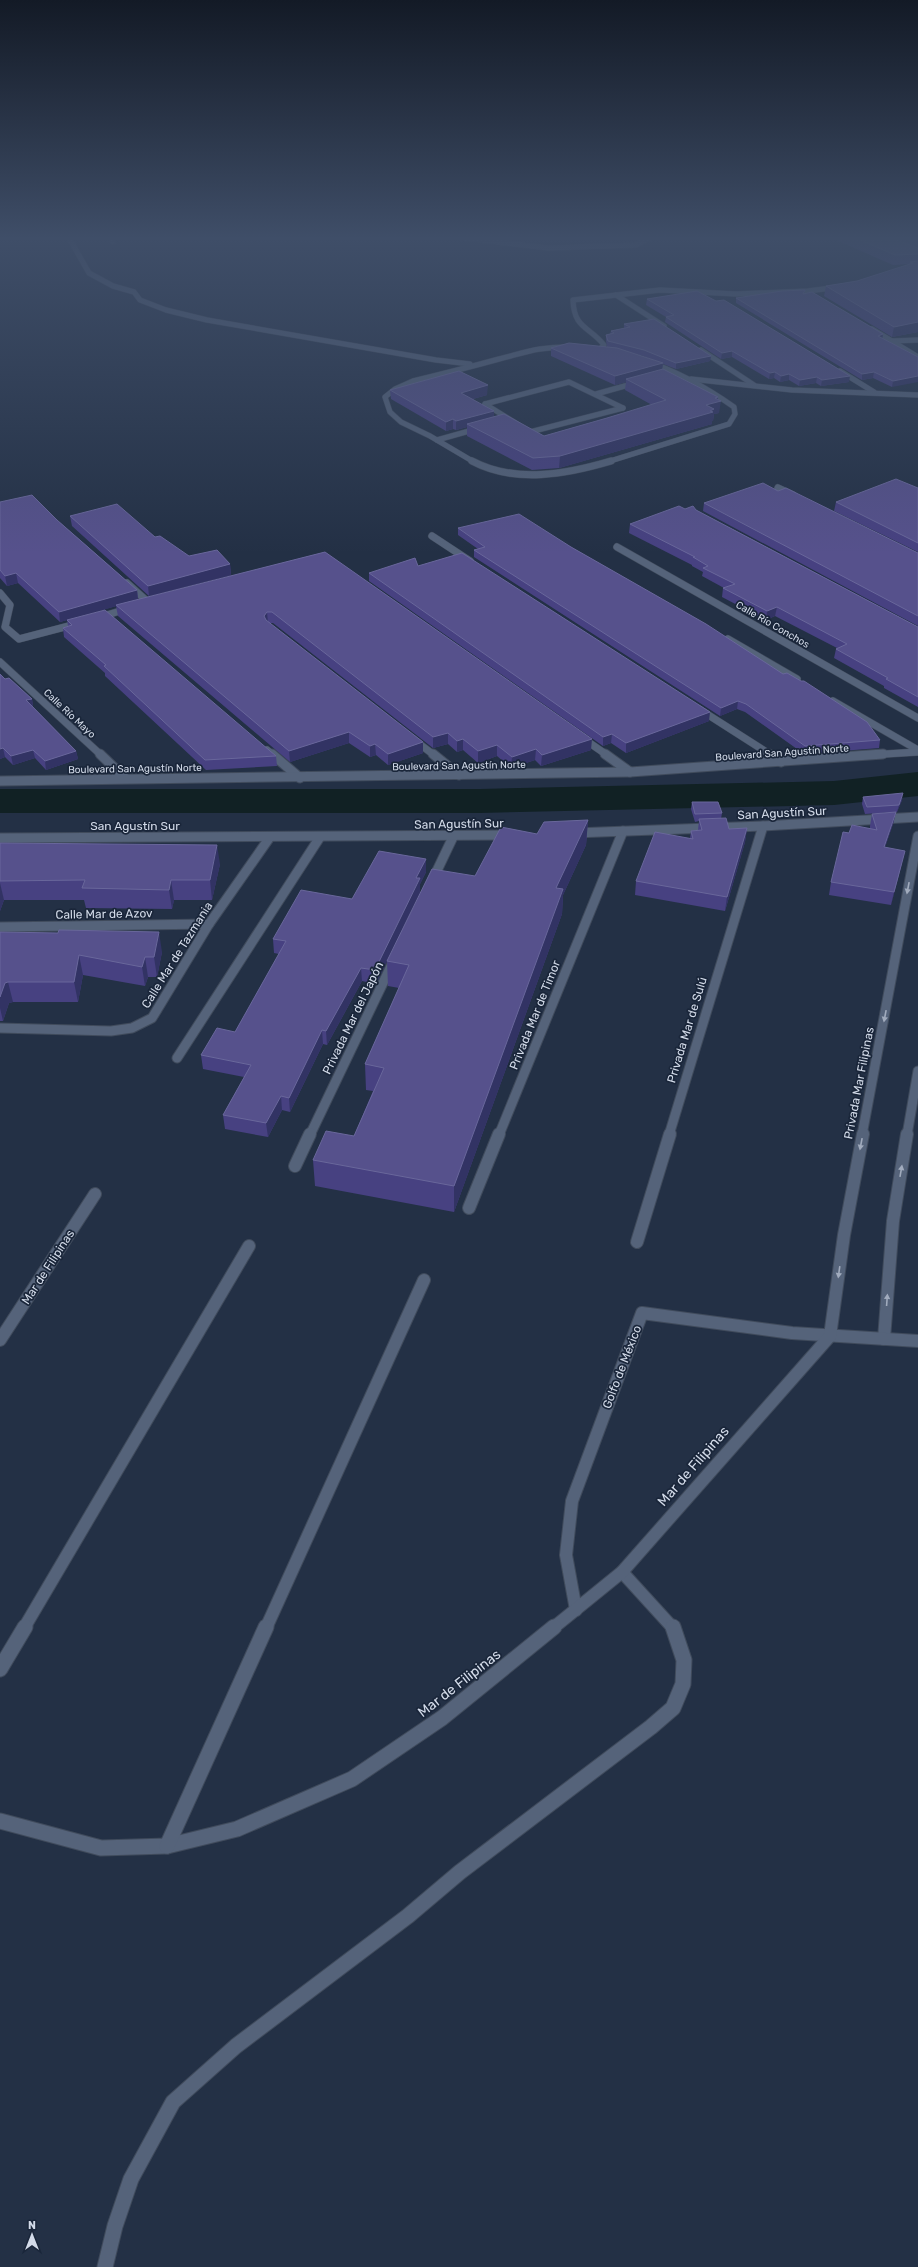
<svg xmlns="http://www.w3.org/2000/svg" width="918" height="2267" viewBox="0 0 918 2267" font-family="Rubik,sans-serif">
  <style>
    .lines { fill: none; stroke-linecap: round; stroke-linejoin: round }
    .river { fill: #112124; fill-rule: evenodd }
    .street-far4-casing { stroke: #404b5c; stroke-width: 6 }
    .street-far3-casing { stroke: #404b5c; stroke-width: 8 }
    .street-far2-casing { stroke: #404b5c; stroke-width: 11 }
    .street-far1-casing { stroke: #404b5c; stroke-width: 14 }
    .street-casing { stroke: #404b5c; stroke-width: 17 }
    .secondary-far1-casing { stroke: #404b5c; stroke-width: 8 }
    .secondary-casing { stroke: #404b5c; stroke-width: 11 }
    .street-far4 { stroke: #55637a; stroke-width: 5 }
    .street-far3 { stroke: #55637a; stroke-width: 7 }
    .street-far2 { stroke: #55637a; stroke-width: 9 }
    .street-far1 { stroke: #55637a; stroke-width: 12 }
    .street { stroke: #55637a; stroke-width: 15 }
    .secondary-far1 { stroke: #55637a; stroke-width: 7 }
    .secondary { stroke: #55637a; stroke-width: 9 }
    .wall { fill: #474181; fill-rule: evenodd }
    .shaded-wall { fill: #323364 }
    .building { fill: #56518c; stroke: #69679b }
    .oneway { fill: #a1abbd }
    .labels { text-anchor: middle; stroke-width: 3.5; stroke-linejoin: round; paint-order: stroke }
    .far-street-label { font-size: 10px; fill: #d3dbe9; stroke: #1a263a }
    .street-label { font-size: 12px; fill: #d3dbe9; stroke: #1a263a }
    .near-street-label { font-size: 14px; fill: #d3dbe9; stroke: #1a263a }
  </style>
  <rect width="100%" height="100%" fill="#233045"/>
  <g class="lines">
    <polygon class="river" points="918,772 918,796 834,805 480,813 0,813 0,789 480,789 834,781"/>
    <defs>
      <g id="street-far4">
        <polyline points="68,236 89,273 113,286 134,292 140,300 166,310 207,320 436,360 470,364"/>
        <polyline points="110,236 113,242"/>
        <polyline points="448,236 548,248 636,245 653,236"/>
        <polyline points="616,295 664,326"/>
        <polyline points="872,329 918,357"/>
        <polyline points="892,341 918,340"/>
        <path d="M600,349L604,345C589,326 574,329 573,300L660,290L736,294L808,291L839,287"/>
        <polyline points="701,350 754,385"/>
        <polyline points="840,371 874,392"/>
        <polyline points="691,379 792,390 918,395"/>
        <polyline points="596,394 639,382"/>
        <polyline points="485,404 530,432 623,408"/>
        <polyline points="485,404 569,382 623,408"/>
        <polyline points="437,440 480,428"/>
        <path d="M474,462L430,436L401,422L390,412L385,397L395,389L413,381C442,374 470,367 499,359C512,356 526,351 540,349C609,339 679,368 734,407L735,414L729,424L607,462"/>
      </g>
      <g id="street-far3">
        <path d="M472,461C515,484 567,474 611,461"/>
        <polyline points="778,488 793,495"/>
        <polyline points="432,536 470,561"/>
        <polyline points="617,547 918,718"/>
        <polyline points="127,583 148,602"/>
        <polyline points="0,593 10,605 5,627 19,639 80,623"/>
        <polyline points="97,618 130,608"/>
        <polyline points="728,639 797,679"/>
        <polyline points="0,662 101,755"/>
        <polyline points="833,701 918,750"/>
        <polyline points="699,709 771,755"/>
        <polyline points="581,737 607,755"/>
        <polyline points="413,739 434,755"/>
        <polyline points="267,750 273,755"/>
      </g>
      <g id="street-far2">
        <polyline points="100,754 125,778"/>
        <polyline points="272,754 300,778"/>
        <polyline points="433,754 459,775"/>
        <polyline points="605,754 630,772"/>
        <polyline points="769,754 781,762"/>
        <polyline points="432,881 453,837"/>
        <polyline points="0,927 209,924"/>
        <polyline points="0,1028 111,1031 132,1028 152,1018 209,924 270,837"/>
        <polyline points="177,1058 320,837"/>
        <polyline points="310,1135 393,962"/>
        <polyline points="499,1135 623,831"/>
        <polyline points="669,1135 763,826"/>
        <polyline points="862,1135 918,836"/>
        <polyline points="907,1135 918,1071"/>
      </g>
      <g id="street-far1">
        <polyline points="295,1166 310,1134"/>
        <polyline points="469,1208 499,1134"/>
        <polyline points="637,1242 670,1134"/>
        <polyline points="884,1339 893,1221 907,1134"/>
        <polyline points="0,1340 95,1194"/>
        <polyline points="622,1572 673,1628"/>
        <polyline points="576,1610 566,1555 572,1501 642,1313 792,1333 918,1341"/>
        <polyline points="24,1628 249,1246"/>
        <polyline points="266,1628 424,1280"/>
        <polyline points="553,1628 622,1572 830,1336 844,1235 863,1134"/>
      </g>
      <g id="street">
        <polyline points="0,1669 25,1627"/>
        <polyline points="0,1821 101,1848 167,1846 237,1829 352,1779 442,1718 554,1627"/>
        <polyline points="167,1846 266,1627"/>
        <polyline points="105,2267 115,2226 131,2179 173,2102 236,2046 408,1916 460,1872 651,1727 673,1708 683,1684 684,1660 673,1627"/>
      </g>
      <polyline id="secondary-far1" points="869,755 918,752"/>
      <g id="secondary">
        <polyline points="0,781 630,772 883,754"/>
        <polyline points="574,833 763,826 918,817"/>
        <polyline points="0,838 510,835"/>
      </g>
    </defs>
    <use href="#street-far4" class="street-far4-casing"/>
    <use href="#street-far3" class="street-far3-casing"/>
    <use href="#street-far2" class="street-far2-casing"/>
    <use href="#street-far1" class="street-far1-casing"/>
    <use href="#street" class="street-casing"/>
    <use href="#secondary-far1" class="secondary-far1-casing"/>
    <use href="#secondary" class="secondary-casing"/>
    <use href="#street-far4" class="street-far4"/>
    <use href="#street-far3" class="street-far3"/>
    <use href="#street-far2" class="street-far2"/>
    <use href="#street-far1" class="street-far1"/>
    <use href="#street" class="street"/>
    <use href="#secondary-far1" class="secondary-far1"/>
    <use href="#secondary" class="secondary"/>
  </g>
  <g class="wall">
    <polygon points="763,236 784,236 771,238"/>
    <polygon points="827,236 918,236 918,332 892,337 824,296 826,286 857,281 910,264 893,265"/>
    <polygon points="805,290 804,294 883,334 882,338 918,357 892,387 873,378 862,380 736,303 736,298"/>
    <polygon points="647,299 849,382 821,386 816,383 799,386 789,380 780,382 774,378 769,379 732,357 721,359 665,322 666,317 646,305"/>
    <path d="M624,324L711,356L710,361L676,369L663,364L662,369L718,400L719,413L714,414L713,421H712V424L559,468L532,470L467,436V427L456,430L453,429L446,431L391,399L390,390L487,395L473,399L494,417L544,436L652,405L625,390L626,382L615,385L551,356V348H610L607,347L606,341V335L610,334L611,331L624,328ZM628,352L643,356L658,362Z"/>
    <polygon points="918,488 918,552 834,511 836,502"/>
    <polygon points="778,491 918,553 918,626 703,511 704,503"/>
    <polygon points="0,502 57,520 137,590 138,600 325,552 591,750 541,766 535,760 511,768 497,756 478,763 463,750 457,752 448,744 433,748 273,623 269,623 423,753 388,765 376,755 370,757 349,743 290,762 118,616 116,606 60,622 18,583 7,586 0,578"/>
    <polygon points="685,509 696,510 918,627 918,707 884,688 884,686 834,658 836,649 837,648 775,616 766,620 722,597 723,588 724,588 702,576 703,572 692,566 692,565 629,533 630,524"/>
    <polygon points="70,516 189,556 230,564 231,575 149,596 72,526"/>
    <polygon points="458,528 571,547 880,740 879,748 804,754 745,712 737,709 720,716 474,557 474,550 478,549 458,535"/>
    <polygon points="418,566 709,721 626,753 611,743 603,746 369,581 369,573"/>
    <polygon points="67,620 276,756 277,766 206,770 105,676 105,673 64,637 63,628 68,626"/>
    <polygon points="5,679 32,699 33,707 76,751 78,759 46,770 35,758 13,765 5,757 0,759"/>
    <polygon points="863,797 902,800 897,812 865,814 862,804"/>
    <polygon points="692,802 722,813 721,819 729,829 747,828 745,842 725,911 635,895 636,881 690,838 691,831 698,830 699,821 695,822 691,809"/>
    <polygon points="896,812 893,824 885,847 902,863 891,905 829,895 831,882 849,833 870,828 870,826 872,814"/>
    <polygon points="588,820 586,845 563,895 562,914 454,1212 315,1186 313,1160 354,1136 373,1091 366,1090 365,1064 399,988 388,986 387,961 475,876 537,834"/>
    <polygon points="0,843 220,864 212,900 174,900 172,909 86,908 84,900 4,900 0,911"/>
    <polygon points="426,859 426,872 420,884 420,892 376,984 362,981 327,1045 323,1044 290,1112 282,1110 268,1137 225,1129 223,1115 244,1077 203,1069 201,1055 235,1032 279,954 274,953 273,939 352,899"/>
    <polygon points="0,932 162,952 157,977 148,977 145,986 83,975 78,1002 13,1002 9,1003 3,1021 0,1021"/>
  </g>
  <g class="shaded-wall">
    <polygon points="772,236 784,236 771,238"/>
    <polygon points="918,322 918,332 892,337 894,327"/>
    <polygon points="883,334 882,340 878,336"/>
    <polygon points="732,351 732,357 721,359 722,353"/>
    <polygon points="711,356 710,361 676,369 676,363"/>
    <polygon points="663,363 662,371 626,379 626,382 615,385 615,376"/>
    <polygon points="775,372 774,378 769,379 770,373"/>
    <polygon points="874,372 873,378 862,380 862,374"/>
    <polygon points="789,374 789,380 780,382 781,376"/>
    <polygon points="850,376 849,382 821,386 822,380"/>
    <polygon points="918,376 918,382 892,387 893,381"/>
    <polygon points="817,377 816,383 799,386 800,380"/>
    <polygon points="488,385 487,395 461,402 461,393"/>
    <polygon points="718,397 718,402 721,401 719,413 714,414 713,421 712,421 712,424 559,468 560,456 706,405 715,398"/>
    <polygon points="494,411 494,420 467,424 467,427 456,430 456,421"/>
    <polygon points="453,419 453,429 446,431 446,422"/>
    <polygon points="230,564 231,575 149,596 148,586"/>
    <polygon points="16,573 18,583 7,586 5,576"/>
    <polygon points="137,590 138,600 60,622 59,612"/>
    <polygon points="777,607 775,616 766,620 767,611"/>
    <polygon points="267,612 268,623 265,627 264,616"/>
    <polygon points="32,699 33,707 26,700"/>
    <polygon points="738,701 737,709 720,716 721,708"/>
    <polygon points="710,712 709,721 626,753 626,743"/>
    <polygon points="349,732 349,743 290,762 289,751"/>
    <polygon points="448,733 448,744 433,748 433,737"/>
    <polygon points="612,734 611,743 603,746 603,737"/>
    <polygon points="463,739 463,750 457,752 457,741"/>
    <polygon points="592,739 591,750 541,766 542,755"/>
    <polygon points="423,742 423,753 388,765 388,754"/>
    <polygon points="375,744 376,755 370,757 370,746"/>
    <polygon points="497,745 497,756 478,763 478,751"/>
    <polygon points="3,748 5,757 0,759 0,749"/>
    <polygon points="536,749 535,760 511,768 512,757"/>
    <polygon points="33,750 35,758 13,765 11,756"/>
    <polygon points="76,751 78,759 46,770 45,761"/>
    <polygon points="903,793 902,800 897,812 899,805"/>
    <polygon points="896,812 893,824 881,859 884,847"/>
    <polygon points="588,820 586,845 563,895 562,914 454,1212 454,1186 556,888"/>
    <polygon points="747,828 745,842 725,911 727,897"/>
    <polygon points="217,845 220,864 212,900 210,880"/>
    <polygon points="905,851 902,863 891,905 894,892"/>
    <polygon points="426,859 426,872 420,884 420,892 376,984 375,970 416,878"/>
    <polygon points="171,880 174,900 172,909 169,890"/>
    <polygon points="0,883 4,900 0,911"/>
    <polygon points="159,932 162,952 157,977 154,957"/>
    <polygon points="79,955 83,975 78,1002 74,982"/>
    <polygon points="145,957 148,977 145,986 142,967"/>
    <polygon points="361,968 362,981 327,1045 326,1031"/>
    <polygon points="8,982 13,1002 9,1003 3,1021 0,1008 0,997 5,983"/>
    <polygon points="322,1030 323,1044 290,1112 289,1098"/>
    <polygon points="281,1096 282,1110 268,1137 266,1123"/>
  </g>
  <g class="building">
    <polygon points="851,236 886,236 918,248 918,254 895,255"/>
    <polygon points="908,236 918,236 918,239"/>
    <polygon points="918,261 918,322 894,327 826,286 857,281 913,263 910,262"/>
    <polygon points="805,290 803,294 812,292 883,334 878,336 918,357 918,376 893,381 874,372 862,374 736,298 782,291"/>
    <polygon points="697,291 716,301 724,300 850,376 822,380 817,377 800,380 789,374 781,376 775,372 770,373 732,351 722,353 666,317 674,315 647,299"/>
    <polygon points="654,319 711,356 676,363 644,350 608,341 606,335 614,333 611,331 630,327 624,324"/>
    <polygon points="569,343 617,348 663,363 615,376 551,348"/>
    <polygon points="663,369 718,397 715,398 721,401 706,405 714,409 710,411 713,412 560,456 533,458 467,424 504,414 544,436 607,418 666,400 626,379"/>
    <polygon points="459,371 488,385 461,393 494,411 456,421 453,419 446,422 390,390"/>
    <polygon points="896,479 918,488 918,543 836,502"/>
    <polygon points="763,483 778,491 786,488 918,553 918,616 704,503"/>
    <polygon points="32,495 57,520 137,590 59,612 16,573 5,576 0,570 0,502"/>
    <polygon points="117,504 155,537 160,536 189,556 217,550 230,564 148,586 70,516"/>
    <polygon points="679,506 685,509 693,506 696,510 918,627 918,697 886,679 888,678 836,649 847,644 777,607 767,611 723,588 735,584 703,568 708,566 693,557 695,557 630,524"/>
    <polygon points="519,514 571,547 706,624 783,674 787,673 801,681 804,681 867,722 880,740 805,746 746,704 738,701 721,708 474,550 485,547 458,528"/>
    <polygon points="325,552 592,739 542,755 536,749 512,757 497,745 478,751 463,739 457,741 448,733 433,737 272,612 267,612 264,616 266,620 423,742 388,754 375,744 370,746 349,732 289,751 116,605"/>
    <polygon points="462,553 710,712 626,743 612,734 603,737 369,573 415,558 418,566"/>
    <polygon points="105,610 276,756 205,760 104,666 106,665 63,628 72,625 67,620"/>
    <polygon points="0,674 5,679 9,678 32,699 26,700 76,751 45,761 33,750 11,756 3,748 0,749"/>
    <polygon points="903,793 899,805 867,807 863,797"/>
    <polygon points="692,802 718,802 722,813 695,814"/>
    <polygon points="896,812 884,847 905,851 894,892 831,882 843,832 849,833 852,825 877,830 872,814"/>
    <polygon points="726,818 729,829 747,828 727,897 636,881 655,832 693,839 691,831 702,830 699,819"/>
    <polygon points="588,820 556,888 563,889 454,1186 313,1160 326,1131 354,1136 384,1068 365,1064 409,965 387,961 432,869 475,876 501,827 537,834 544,822"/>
    <polygon points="0,843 217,845 210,880 171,880 169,890 82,888 85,880 0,881"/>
    <polygon points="379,851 426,859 416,878 420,878 375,970 361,968 326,1031 322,1030 289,1098 281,1096 266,1123 223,1115 251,1065 201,1055 217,1028 235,1032 286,941 273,939 301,890 352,899"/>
    <polygon points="59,930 159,932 154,957 145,957 142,967 79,955 74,982 8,982 5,983 0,997 0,932 58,933"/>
  </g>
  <defs><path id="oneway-solid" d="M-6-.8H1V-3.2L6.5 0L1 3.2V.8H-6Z"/></defs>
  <g class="oneway">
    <use href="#oneway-solid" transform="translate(908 888) rotate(101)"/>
    <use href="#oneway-solid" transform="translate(885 1016) rotate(101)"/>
    <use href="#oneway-solid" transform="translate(861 1144) rotate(101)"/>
    <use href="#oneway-solid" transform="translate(901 1171) rotate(-80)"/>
    <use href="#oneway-solid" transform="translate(839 1272) rotate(98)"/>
    <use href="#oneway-solid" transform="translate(887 1300) rotate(-86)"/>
  </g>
  <linearGradient id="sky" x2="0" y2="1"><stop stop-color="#131a26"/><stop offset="0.43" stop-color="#3f4e68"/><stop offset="1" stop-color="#3f4e68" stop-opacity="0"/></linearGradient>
  <rect width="918" height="553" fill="url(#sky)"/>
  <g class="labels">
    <g class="far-street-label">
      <text transform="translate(773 624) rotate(30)" y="4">Calle Río Conchos</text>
      <text transform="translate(70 713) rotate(43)" y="4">Calle Río Mayo</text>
      <text transform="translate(782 752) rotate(-4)" y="4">Boulevard San Agustín Norte</text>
      <text transform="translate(459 765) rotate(-1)" y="4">Boulevard San Agustín Norte</text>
      <text transform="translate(135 768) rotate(-1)" y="4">Boulevard San Agustín Norte</text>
    </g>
    <g class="street-label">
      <text transform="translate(782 813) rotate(-3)" y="4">San Agustín Sur</text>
      <text transform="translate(459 824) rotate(-1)" y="4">San Agustín Sur</text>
      <text x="135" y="830">San Agustín Sur</text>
      <text transform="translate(104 914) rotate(-1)" y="4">Calle Mar de Azov</text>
      <text transform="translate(177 955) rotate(-58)" y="4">Calle Mar de Tazmania</text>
      <text transform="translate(535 1015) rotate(-68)" y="4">Privada Mar de Timor</text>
      <text transform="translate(353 1018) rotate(-64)" y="4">Privada Mar del Japón</text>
      <text transform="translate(687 1030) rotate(-73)" y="4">Privada Mar de Sulú</text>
      <text transform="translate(859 1083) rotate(-79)" y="4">Privada Mar Filipinas</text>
      <text transform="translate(48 1267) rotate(-57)" y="4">Mar de Filipinas</text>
      <text transform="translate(622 1367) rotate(-69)" y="4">Golfo de México</text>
    </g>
    <g class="near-street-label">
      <text transform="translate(693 1466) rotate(-49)" y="5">Mar de Filipinas</text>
      <text transform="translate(459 1683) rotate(-38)" y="5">Mar de Filipinas</text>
    </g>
  </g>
  <g transform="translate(32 2235)" stroke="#1a263a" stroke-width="3" paint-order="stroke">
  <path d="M0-3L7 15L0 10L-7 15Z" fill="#d3dbe9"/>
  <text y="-6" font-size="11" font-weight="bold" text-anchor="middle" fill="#d3dbe9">N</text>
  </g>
</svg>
